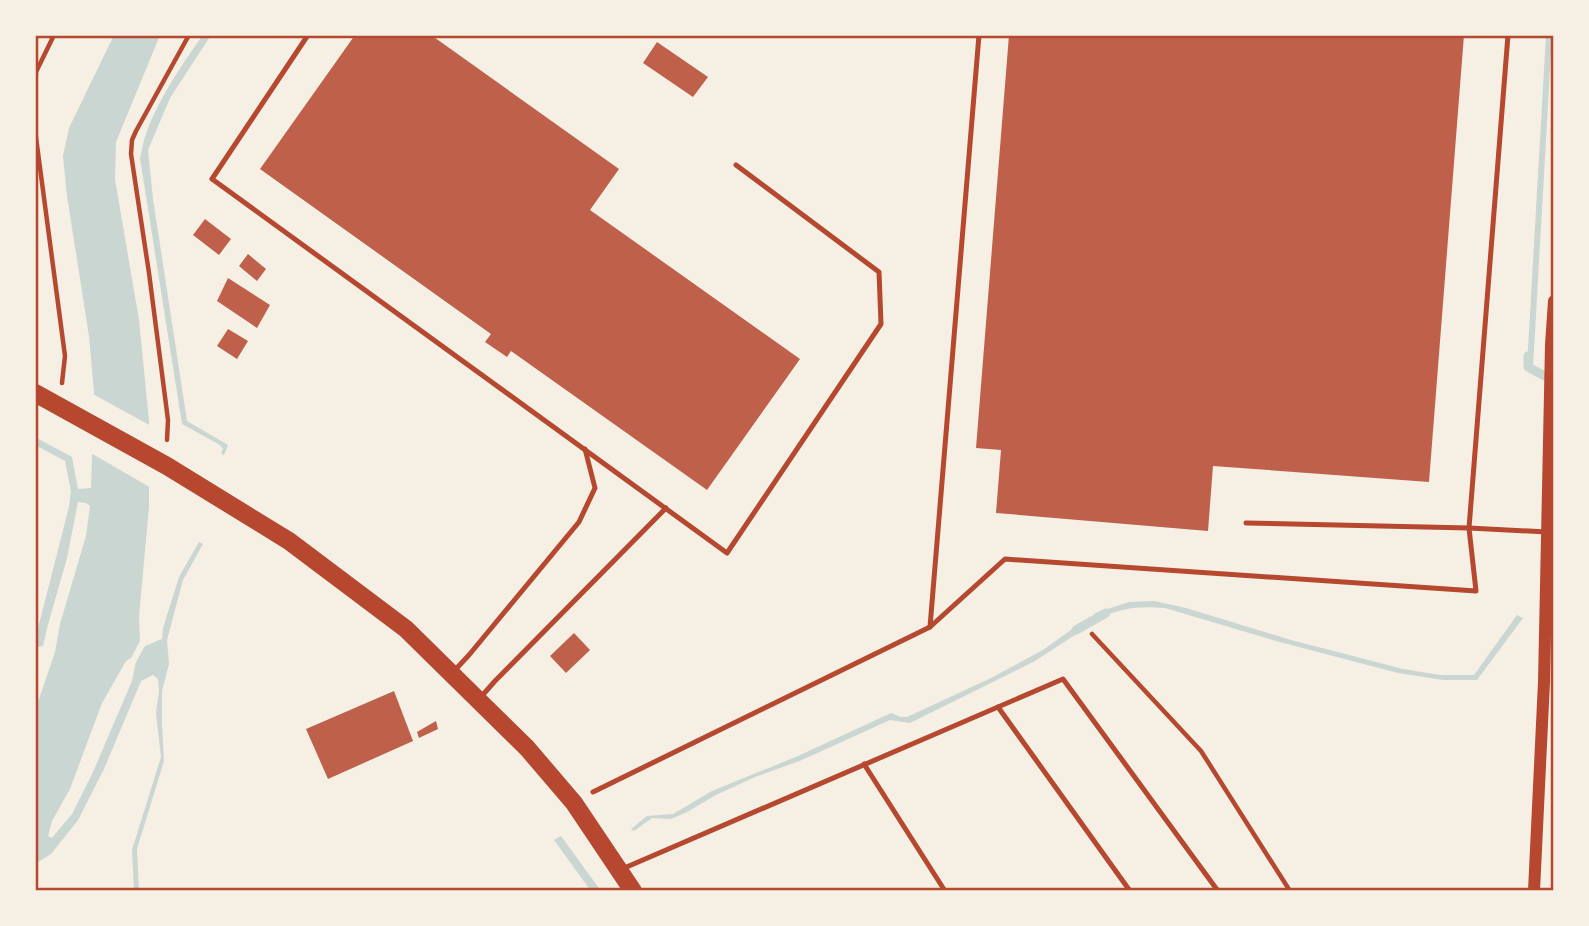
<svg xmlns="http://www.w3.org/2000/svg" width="1589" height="926" viewBox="0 0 1589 926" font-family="'Public Sans',sans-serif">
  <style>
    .water { fill: #c9d6d2 }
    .pier { fill: #f6efe4 }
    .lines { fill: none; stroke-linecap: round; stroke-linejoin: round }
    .stream { stroke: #c9d6d2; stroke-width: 9 }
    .building { fill: #bf614a }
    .path { stroke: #b5482f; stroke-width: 4.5 }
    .service { stroke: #b5482f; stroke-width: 5 }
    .tertiary { stroke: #b5482f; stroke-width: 12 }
    .primary { stroke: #b5482f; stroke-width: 18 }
    .neatline { fill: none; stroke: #b5482f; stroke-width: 2.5 }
  </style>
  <rect width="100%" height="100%" fill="#f6efe4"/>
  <g class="water">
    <polygon points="114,35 160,35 116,142 115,179 139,320 149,421 149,507 139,616 140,641 131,658 126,661 102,703 70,789 52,821 48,836 52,838 72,814 93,772 132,681 136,662 145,646 162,639 163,628 179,577 199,542 203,544 183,580 167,640 169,664 162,691 162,724 164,761 137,849 139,891 134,891 132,850 161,757 156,713 159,691 158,679 153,675 141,681 104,769 78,820 51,854 35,864 35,711 55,652 60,624 86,536 90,506 86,503 78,502 67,558 47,628 43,646 38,647 36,636 69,507 71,491 65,461 35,445 35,437 72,457 78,489 91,488 94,392 89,336 67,196 63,156 69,128"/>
    <path d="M203,35H211L170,98L148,150L153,199L187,421L228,445L224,455L221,453L223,449L220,445L182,424L140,158C142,151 143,143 145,137C156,103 182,64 203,35Z"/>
    <polygon points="1546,35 1552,35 1533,367 1527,367"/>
    <path d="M1154,601L1186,608L1291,640L1403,669L1440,675H1474L1517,615L1523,618L1477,680H1443L1398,673L1276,641L1165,608C1137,606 1124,608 1098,618L1095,613L1129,602Z"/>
    <polygon points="1082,622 1084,629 1035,661 910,723 890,720 802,760 755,777 716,795 687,812 671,819 652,818 634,831 631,829 647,816 673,814 680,810 712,791 798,756 891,713 901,717 907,717 991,678 1043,650"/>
    <polygon points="561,836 601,891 591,891 554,840"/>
  </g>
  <polygon class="pier" points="91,393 153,427 153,489 89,452"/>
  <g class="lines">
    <g class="stream">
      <polyline points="1528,356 1528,367 1552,380"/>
      <polyline points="1076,630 1106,613"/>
    </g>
  </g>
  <g class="building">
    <polygon points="355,35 431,35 619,169 590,210 800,359 707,490 511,351 507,357 485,342 491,334 260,169"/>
    <polygon points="1009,35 1464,35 1429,482 1213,466 1208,531 996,513 1001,450 976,448"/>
    <polygon points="657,42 708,77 693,97 643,63"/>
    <polygon points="205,219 231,239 219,255 193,235"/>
    <polygon points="248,254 266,269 257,281 239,266"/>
    <polygon points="228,278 270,305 257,328 217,301"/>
    <polygon points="228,329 248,341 237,359 217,346"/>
    <polygon points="574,633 590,650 566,673 550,656"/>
    <polygon points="394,691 413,741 328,779 306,729"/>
    <polygon points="436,721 438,729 419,738 417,732"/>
  </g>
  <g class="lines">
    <g class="path">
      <polyline points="35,102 36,72 54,35"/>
      <polyline points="35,130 65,356 62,383"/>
      <polyline points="167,440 168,420 149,273 131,154 132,140 136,131 189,35"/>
      <polyline points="1092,634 1201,751 1290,891"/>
    </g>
    <g class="service">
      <polyline points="308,35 212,179 727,553 881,324 879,272 736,165"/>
      <polyline points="1246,523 1469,528 1547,532"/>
      <polyline points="930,627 979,35"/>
      <polyline points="454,671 469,655 579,522 595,488 585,449"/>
      <polyline points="480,698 495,681 666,508"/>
      <polyline points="998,707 1130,891"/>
      <polyline points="864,764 945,891"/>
      <polyline points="593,792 930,627 1005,559 1476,591 1469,528 1508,35"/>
      <polyline points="622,869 1063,679 1218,891"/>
    </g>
    <polyline class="tertiary" points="1534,891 1544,682 1551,345 1554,301"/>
    <polyline class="primary" points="35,393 167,466 289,541 406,629 527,748 574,803 633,891"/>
  </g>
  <rect width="1589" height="926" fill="none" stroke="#f6efe4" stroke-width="74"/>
  <rect x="37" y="37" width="1515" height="852" class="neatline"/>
</svg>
